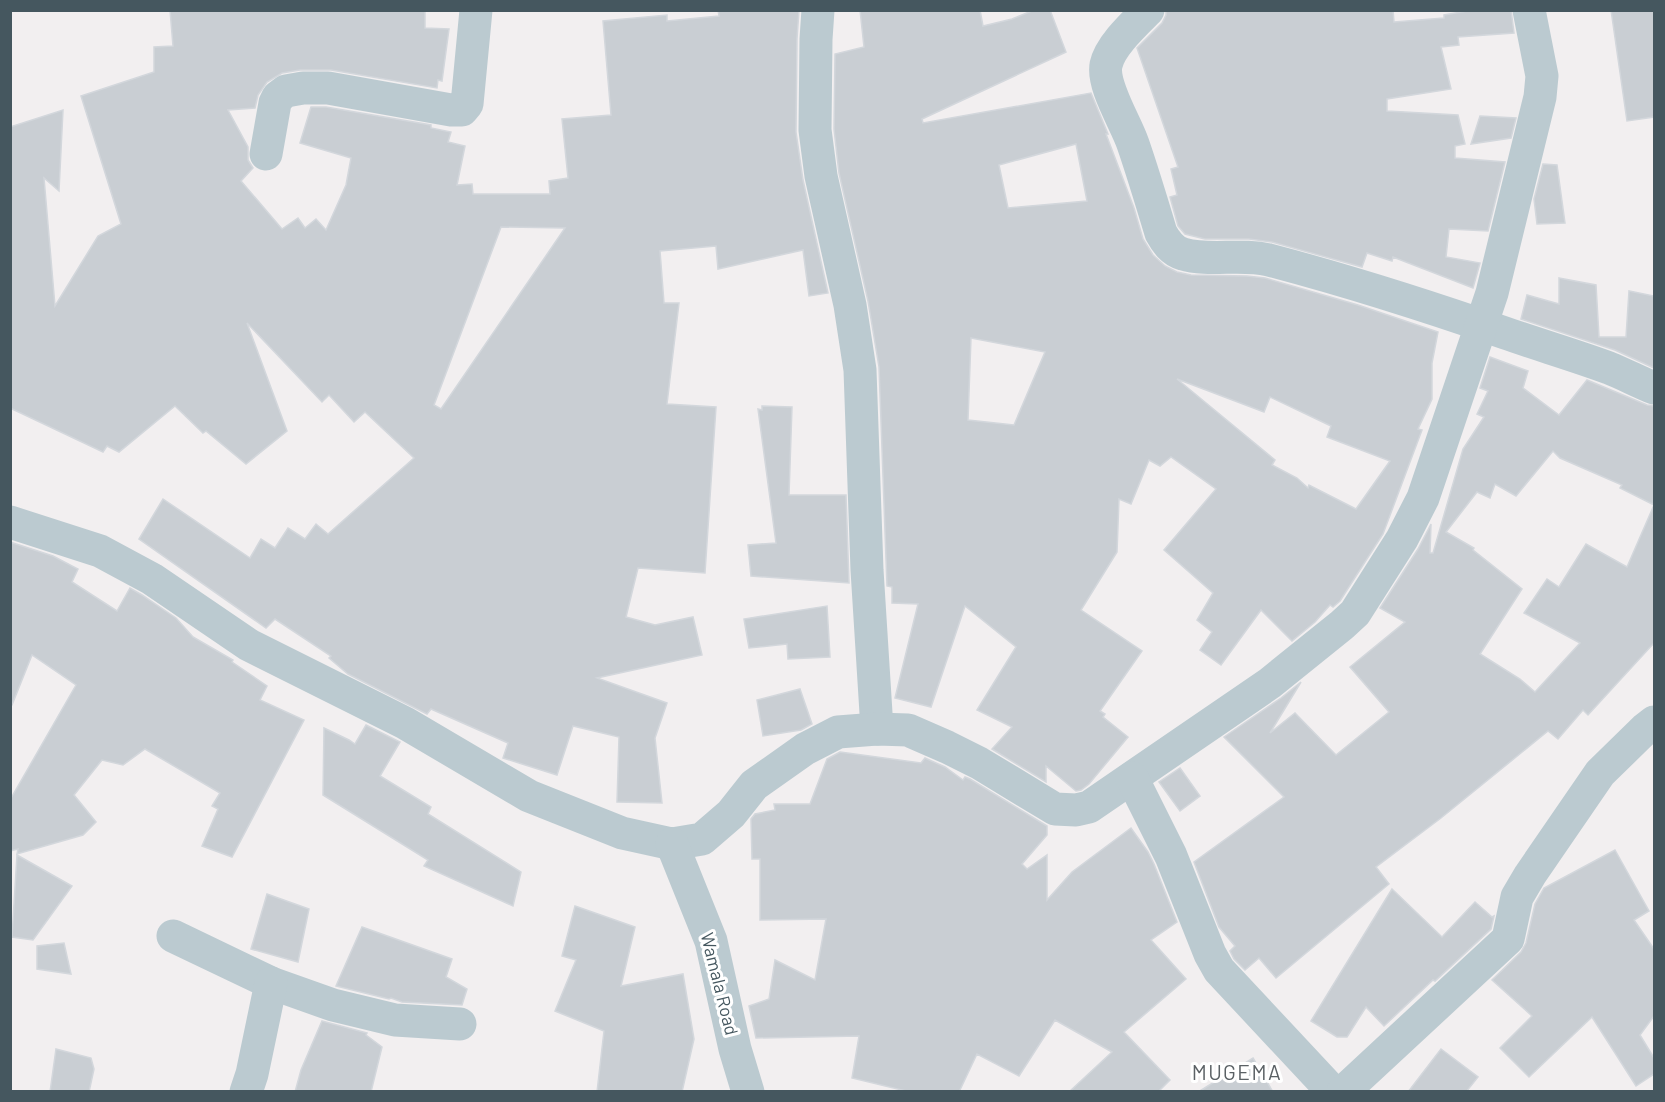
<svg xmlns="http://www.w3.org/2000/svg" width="1665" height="1102" viewBox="0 0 1665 1102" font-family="Barlow,sans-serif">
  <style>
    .building { fill: #c9ced3; stroke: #d3d7dc; stroke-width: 1.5; fill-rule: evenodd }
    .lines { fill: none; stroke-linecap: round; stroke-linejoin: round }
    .minor { stroke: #bbcad0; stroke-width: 33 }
    .labels { text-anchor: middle; stroke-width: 6; stroke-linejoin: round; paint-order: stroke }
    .street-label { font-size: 18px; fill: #45575f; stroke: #fff }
    .quarter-label { font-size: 21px; letter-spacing: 1.5px; fill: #5b6165; stroke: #fff }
  </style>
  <rect width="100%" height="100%" fill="#f2eff0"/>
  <g class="building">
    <path d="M170,10H425V28L449,29L442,81L438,80L437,88L331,70H300L282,73L267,82L258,95L255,108L228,110L248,147V160L253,168L241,181L282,229L298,218L305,228L316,219L326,230L346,185L351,158L300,143L311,107H326L431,125V128L451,132L448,142L465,146L457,185L472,184L473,194H550L549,181L568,178L562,119L611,115L603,21L667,15V21L719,16L718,10H799L797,39L796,132L803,180L828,293L809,296L803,250L718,269L716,246L660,251L664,303H679L667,404L716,407L705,573L638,568L626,617L655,625L693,617L702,655L597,678L667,703L655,738L662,803L617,802L619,737L573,726L557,775L503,758L508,743L431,709L427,714L348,674L329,658L331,656L275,619L266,628L139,539L163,499L250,558L261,539L275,548L288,528L305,539L316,524L328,534L414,458L365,412L354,422L329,395L322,402L247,323L287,431L246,464L206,431L203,433L175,406L119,452L107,446L103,452L10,408V127L63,110L59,191L44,178L55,306L98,236L121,224L81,96L154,72V47L173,46ZM501,227L565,228L441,409L434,405Z"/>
    <path d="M860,10H980L983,26L1012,19L1034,10H1050L1066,52L922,119L923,123L1091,93L1108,134H1106L1134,208L1143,239L1153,255L1165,266L1177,272L1191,275L1247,276L1265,278L1358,305L1438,332L1432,363V399L1418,429L1422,430L1383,534L1340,601L1333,607L1330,605L1315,622L1292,641L1261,610L1221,665L1200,650L1212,632L1197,620L1213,593L1164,550L1216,489L1171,457L1160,466L1149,460L1131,504L1119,499L1117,552L1081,610L1142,651L1100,711L1105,714L1103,717L1128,737L1089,784L1081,790L1076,791L1046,766V782L992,749L1012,727L977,710L1016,647L965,606L931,707L895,698L918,604L892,603V587L887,586L879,367L868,301L839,173L834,129L835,54L864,47ZM1076,144L1087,201L1008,208L999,165ZM971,338L1045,352L1014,425L968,420ZM1177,379L1264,412L1270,397L1331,426L1327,437L1390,461L1356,509L1309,485L1308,488L1297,478L1272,465L1275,460Z"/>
    <polygon points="1166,10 1393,10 1394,22 1444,18 1444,15 1473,10 1511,10 1514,33 1458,37 1459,45 1441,47 1451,89 1387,99 1387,111 1458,115 1465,144 1455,146 1455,158 1505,162 1488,231 1449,229 1446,257 1480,263 1473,288 1393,257 1392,261 1367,253 1362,267 1272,242 1249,239 1205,239 1185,234 1178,226 1170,197 1177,195 1171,169 1178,167 1137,48 1162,23 1166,15"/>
    <polygon points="1611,10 1654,10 1654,117 1627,121"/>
    <polygon points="1480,116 1516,118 1511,138 1471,144"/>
    <polygon points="1543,164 1557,165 1565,223 1537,224 1534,199"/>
    <polygon points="1559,278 1596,285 1599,337 1626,337 1629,291 1654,296 1654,368 1615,350 1521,319 1527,295 1559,304"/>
    <polygon points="1490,357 1528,371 1523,388 1559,415 1587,380 1647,405 1654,406 1654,505 1620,488 1622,485 1560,458 1553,451 1516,496 1495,484 1490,498 1477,492 1446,532 1474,548 1473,550 1522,589 1480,654 1520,679 1535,692 1580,643 1524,613 1547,579 1559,587 1586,544 1627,567 1654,505 1654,643 1588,715 1583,710 1558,739 1548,731 1441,818 1376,867 1389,884 1276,978 1259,958 1245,970 1234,959 1230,951 1235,946 1219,927 1194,862 1284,797 1224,737 1281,698 1301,682 1270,733 1295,713 1336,755 1389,712 1350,667 1405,622 1380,608 1418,549 1431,524 1430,553 1433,553 1463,449 1484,417 1477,414 1488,391 1480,388"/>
    <polygon points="762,406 792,407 789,495 846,495 849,583 751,576 748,545 776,543 758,409 762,410"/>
    <polygon points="10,542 53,556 78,569 72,582 117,611 130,588 142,595 176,618 193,637 233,660 232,662 267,686 260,700 304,720 232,857 202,846 218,809 212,806 220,793 145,749 123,765 102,760 74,795 96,822 83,835 17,854 18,849 10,851 10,800 76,685 32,655 12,705 10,705"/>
    <polygon points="827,606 830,657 788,659 787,644 749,648 744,619"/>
    <polygon points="800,689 812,724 801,730 763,736 757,700"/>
    <polygon points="366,725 400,742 380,776 431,807 428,814 521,872 513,906 424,866 428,860 323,795 324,728 349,740 355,744"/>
    <polygon points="840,752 921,763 925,758 945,767 963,780 965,777 970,779 1047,826 1047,835 1022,864 1027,869 1047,855 1047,900 1072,872 1131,828 1148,852 1154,864 1177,922 1151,940 1186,979 1124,1032 1170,1080 1158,1092 1069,1092 1112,1052 1055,1020 1019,1076 977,1054 959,1092 910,1092 852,1078 859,1036 756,1038 749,1006 769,999 775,960 815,980 826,919 760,920 760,859 752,859 751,819 755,814 775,810 774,804 810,804 827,759"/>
    <polygon points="1180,768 1200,796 1180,811 1159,782"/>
    <polygon points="1615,850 1649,911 1634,920 1654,949 1654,1016 1640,1035 1654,1058 1654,1074 1636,1086 1592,1017 1529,1077 1500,1048 1532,1016 1492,980 1521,952 1526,943 1535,904 1544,888"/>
    <polygon points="17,855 72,886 33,940 12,937"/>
    <polygon points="1392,889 1442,937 1475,902 1492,917 1494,916 1491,929 1435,981 1433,980 1384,1026 1366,1007 1347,1037 1337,1037 1311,1021"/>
    <polygon points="267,894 309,909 298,962 251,949"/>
    <polygon points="575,906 635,927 621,986 683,974 694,1039 682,1092 597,1092 604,1031 555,1011 576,960 562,956"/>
    <polygon points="362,927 452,959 446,977 467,989 462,1005 402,1002 391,998 389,999 336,986"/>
    <polygon points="64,943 71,974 37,969 37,946"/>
    <polygon points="322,1021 367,1033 366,1035 382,1047 371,1092 295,1092 301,1070"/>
    <polygon points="56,1049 91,1058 94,1069 89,1092 50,1092"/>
    <polygon points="1441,1049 1478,1077 1466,1092 1408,1092"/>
    <polygon points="1253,1058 1273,1092 1198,1092"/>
  </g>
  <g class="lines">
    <g class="minor">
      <polyline points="818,10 816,39 815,130 821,176 850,305 860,370 867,570 877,729"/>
      <path d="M1148,10C1134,24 1110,46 1106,65C1102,86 1126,123 1133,144C1143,173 1152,203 1161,233C1166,242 1172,251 1183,254C1209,262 1241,253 1269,260C1349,281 1427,306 1505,333C1539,345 1574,355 1609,368C1624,374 1639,382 1654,388"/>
      <polyline points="266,154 275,103 278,97 286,91 303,88 328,88 451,110 462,110 467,104 476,10"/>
      <polyline points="10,522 100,551 152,579 249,645 405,723 529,796 622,833 672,844 702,839 731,814 754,785 805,749 838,732 877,729 908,730 947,747 979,763 1055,809 1076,810 1089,807 1270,683 1342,625 1355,613 1402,539 1423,498 1492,293 1540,97 1542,76 1529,10"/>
      <polyline points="1132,778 1171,856 1210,954 1219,970 1333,1092"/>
      <polyline points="672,844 711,941 735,1049 748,1092"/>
      <polyline points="173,936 271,983 333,1005 395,1020 460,1024"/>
      <polyline points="246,1092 252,1074 271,983"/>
      <polyline points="1343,1092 1508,939 1517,897 1530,875 1600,773 1645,729 1654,722"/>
    </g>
  </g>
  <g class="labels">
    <g class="street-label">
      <text transform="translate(719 984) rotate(76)" y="6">Wamala Road</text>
    </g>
    <g class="quarter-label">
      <text x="1237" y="1080">MUGEMA</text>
    </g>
  </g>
  <rect width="1665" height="1102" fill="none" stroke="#45575f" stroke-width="24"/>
</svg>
